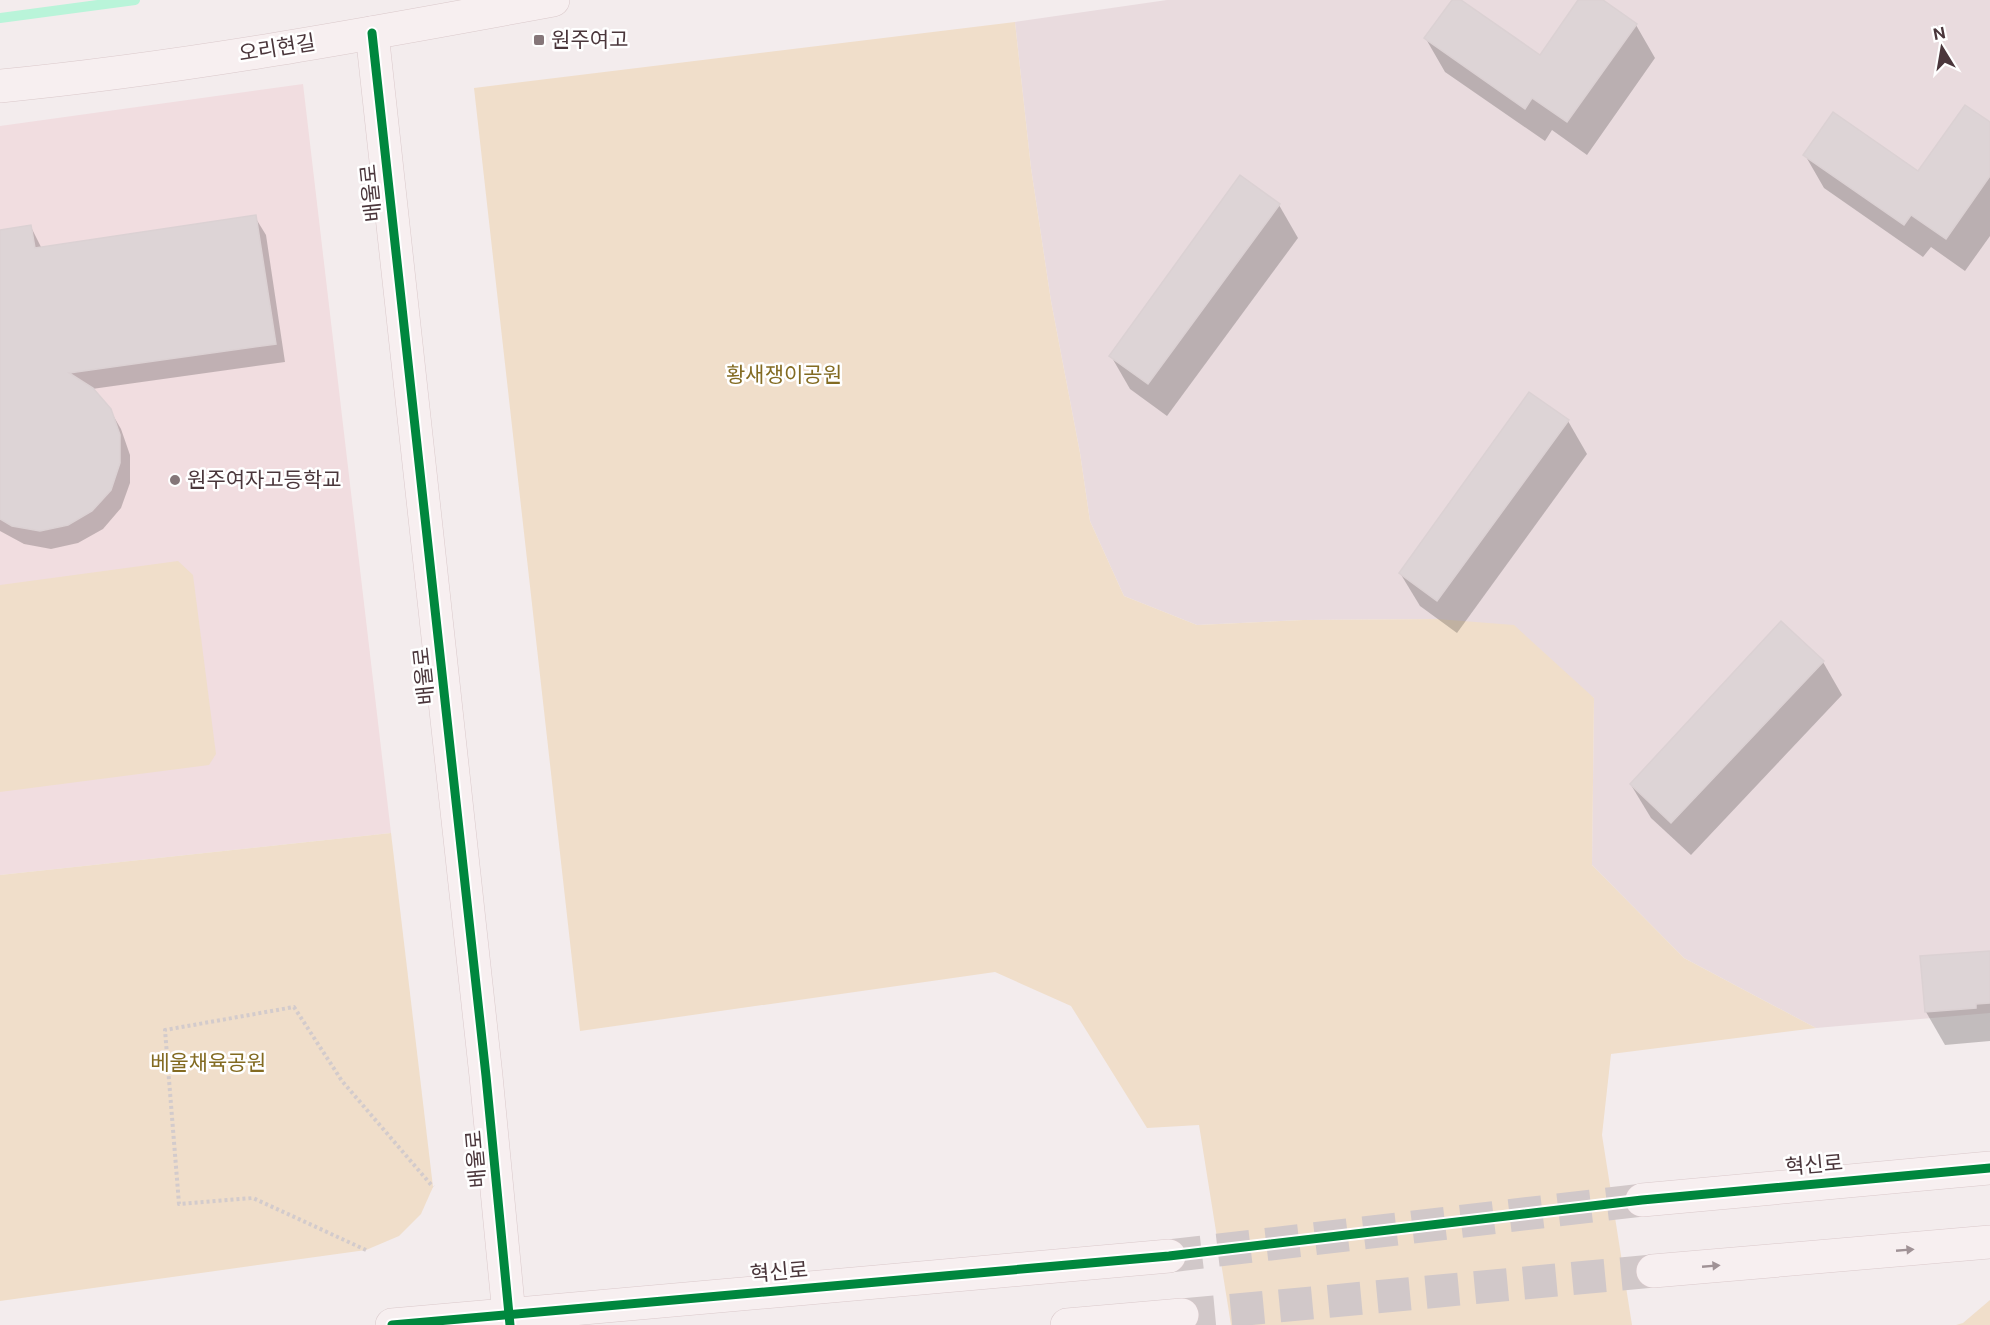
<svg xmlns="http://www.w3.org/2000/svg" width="1990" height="1325" viewBox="0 0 1990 1325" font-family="'Public Sans','Noto Sans KR',sans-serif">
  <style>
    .residential { fill: #e9dbde }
    .education { fill: #f1dde0 }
    .green { fill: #f0deca }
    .shadow { fill: #0003 }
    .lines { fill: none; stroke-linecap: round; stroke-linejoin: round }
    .stream { stroke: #b9f4d9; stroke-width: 10 }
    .building { fill: #ddd4d6; stroke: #dbd1d3; stroke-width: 1.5 }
    .secondary-tunnel { stroke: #d1c8c9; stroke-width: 33; stroke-dasharray: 33 16; stroke-linecap: butt }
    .secondary-casing { stroke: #dac9cb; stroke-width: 34 }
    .path { stroke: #d3cbcc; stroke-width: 4; stroke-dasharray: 3 3; stroke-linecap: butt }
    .secondary { stroke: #f7eff0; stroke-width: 33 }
    .cycleway-casing { stroke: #fff; stroke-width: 13 }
    .cycleway { stroke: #00873e; stroke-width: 9 }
    .oneway { fill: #a09296 }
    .poi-dot { fill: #857679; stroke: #fff; stroke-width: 2 }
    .labels { text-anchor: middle; stroke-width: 5; stroke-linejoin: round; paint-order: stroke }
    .poi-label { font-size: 21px; fill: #4a363b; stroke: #fff; text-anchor: start }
    .street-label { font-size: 21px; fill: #4a363b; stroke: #fff }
    .park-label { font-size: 21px; fill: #836b22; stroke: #fff }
  </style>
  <rect width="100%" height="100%" fill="#f3eced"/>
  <polygon class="residential" points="1167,0 1990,0 1990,1013 1816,1028 1684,958 1592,865 1594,698 1437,619 1303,620 1197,625 1124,596 1090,521 1080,453 1051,301 1031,168 1015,22"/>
  <polygon class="education" points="303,84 391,833 0,875 0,126"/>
  <g class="green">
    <polygon points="1015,22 1031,168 1051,301 1080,453 1090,521 1124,596 1197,625 1303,620 1437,619 1514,625 1594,698 1592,865 1684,958 1816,1028 1611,1054 1602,1135 1632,1325 1231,1325 1199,1125 1147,1128 1071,1006 995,972 580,1031 474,88"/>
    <polygon points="178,561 193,575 216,754 209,765 0,792 0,585"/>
    <polygon points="391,833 433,1187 421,1214 399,1236 366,1250 0,1301 0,875"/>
    <polygon points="1990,1300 1990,1325 1956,1325 1963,1323"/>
  </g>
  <g class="shadow">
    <polygon points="1453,0 1458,0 1540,57 1580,0 1601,0 1636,25 1655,58 1587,155 1552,130 1545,141 1445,72 1426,39"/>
    <polygon points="1990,124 1990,236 1965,271 1931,247 1923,257 1824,188 1805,155 1918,173"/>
    <polygon points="1279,205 1298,238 1167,416 1130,389 1111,356"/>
    <polygon points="255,217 266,235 285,362 92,389 110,410 121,429 130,455 130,483 121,508 103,529 78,543 51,549 24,544 0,531 0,231 31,227 42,249"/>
    <polygon points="1568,421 1587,454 1457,633 1420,606 1400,573"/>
    <polygon points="1823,662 1842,695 1691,855 1651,818 1631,785"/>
    <polygon points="1990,952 1990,1041 1945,1045 1926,1012"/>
  </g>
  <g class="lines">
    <polyline class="stream" points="0,18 135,0"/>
  </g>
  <g class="building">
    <polygon points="1452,0 1461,0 1540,55 1578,0 1603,0 1637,24 1567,122 1532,98 1525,109 1424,38"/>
    <polygon points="1965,105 1990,122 1990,176 1946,239 1911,215 1904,225 1803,155 1833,112 1918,171"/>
    <polygon points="1240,175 1280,204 1148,384 1109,356"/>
    <polygon points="256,215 276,344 69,373 93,388 111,409 120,435 120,463 111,490 92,511 68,525 40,531 12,526 0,519 0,230 31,225 35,248"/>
    <polygon points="1529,392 1569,420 1437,601 1399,573"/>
    <polygon points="1781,621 1824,661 1671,823 1630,784"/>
    <polygon points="1990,951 1990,1003 1976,1004 1976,1008 1925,1012 1920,956"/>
  </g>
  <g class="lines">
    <g class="secondary-tunnel">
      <polyline points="1169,1256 1642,1200"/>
      <polyline points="1182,1315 1653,1271"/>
    </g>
    <defs>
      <g id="secondary">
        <polyline points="372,33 486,1076 510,1325"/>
        <path d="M0,86C185,68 369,34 553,0"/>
        <polyline points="1642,1200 1990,1168"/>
        <polyline points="1653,1271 1990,1242"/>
        <polyline points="392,1325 1169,1256"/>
        <polyline points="1067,1325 1182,1315"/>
      </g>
    </defs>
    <use href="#secondary" class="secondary-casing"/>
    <polyline class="path" points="366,1250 253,1198 179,1204 165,1030 294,1007 342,1081 433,1187"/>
    <use href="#secondary" class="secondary"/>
    <defs>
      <g id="cycleway">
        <polyline points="372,33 486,1076 510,1325"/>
        <polyline points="392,1325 1169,1256 1642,1200 1990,1168"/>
      </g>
    </defs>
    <use href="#cycleway" class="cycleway-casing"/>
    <use href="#cycleway" class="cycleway"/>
  </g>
  <defs><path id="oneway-solid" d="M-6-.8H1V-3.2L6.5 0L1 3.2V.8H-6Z" transform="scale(1.5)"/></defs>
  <g class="oneway">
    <use href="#oneway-solid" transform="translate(1905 1250) rotate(-5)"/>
    <use href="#oneway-solid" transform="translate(1711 1266) rotate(-5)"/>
  </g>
  <g class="poi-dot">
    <rect x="533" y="34" width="12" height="12" rx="3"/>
    <circle cx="175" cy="480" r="6"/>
  </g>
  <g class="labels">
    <g class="poi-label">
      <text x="551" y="47">원주여고</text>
      <text x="187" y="487">원주여자고등학교</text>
    </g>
    <g class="street-label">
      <text transform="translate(277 48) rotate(-9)" y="7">오리현길</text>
      <text transform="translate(371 193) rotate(-96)" y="7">배울로</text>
      <text transform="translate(424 676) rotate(-96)" y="7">배울로</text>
      <text transform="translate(476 1159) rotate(-95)" y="7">배울로</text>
      <text transform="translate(1814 1165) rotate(-5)" y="7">혁신로</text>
      <text transform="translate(779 1272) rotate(-5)" y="7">혁신로</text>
    </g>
    <g class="park-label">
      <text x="784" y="382">황새쟁이공원</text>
      <text x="208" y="1070">베울채육공원</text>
    </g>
  </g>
  <g transform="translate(1942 48) rotate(349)" stroke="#ffffff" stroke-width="4.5" paint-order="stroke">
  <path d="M0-4.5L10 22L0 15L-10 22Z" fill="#4a363b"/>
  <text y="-9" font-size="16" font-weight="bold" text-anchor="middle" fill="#4a363b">N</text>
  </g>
</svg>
